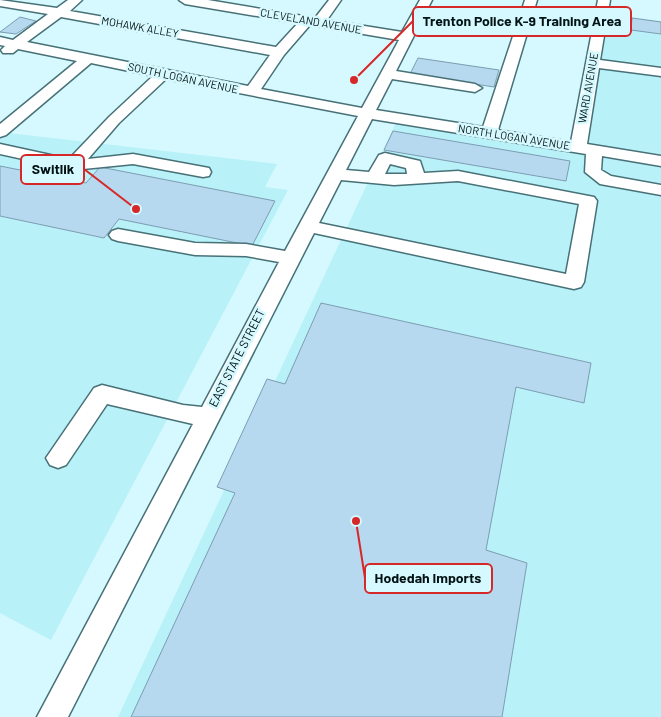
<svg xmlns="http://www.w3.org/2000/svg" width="661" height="717" viewBox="0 0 661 717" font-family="Barlow,sans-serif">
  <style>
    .built { fill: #b9f1f9 }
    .building { fill: #b6d9ef; stroke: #7c9db1 }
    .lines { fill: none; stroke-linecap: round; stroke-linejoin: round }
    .minor-casing { stroke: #477177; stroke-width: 3 }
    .minor { fill: #fff; fill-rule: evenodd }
    .labels { text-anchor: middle; stroke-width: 5; stroke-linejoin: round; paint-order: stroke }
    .far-street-label { font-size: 11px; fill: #031315; stroke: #d5f9fe }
    .street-label { font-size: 12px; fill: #031315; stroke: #d5f9fe }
    .leader { fill: none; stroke: #d62828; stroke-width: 2 }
    .callout-dot { fill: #d62828; stroke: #d5f9fe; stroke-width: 2 }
    .callout { fill: #d5f9fe; stroke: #d62828; stroke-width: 2 }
    .callout-label { font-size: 14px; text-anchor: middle; font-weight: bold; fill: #031315 }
  </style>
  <rect width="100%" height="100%" fill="#d5f9fe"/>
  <g class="built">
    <polygon points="607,14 661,21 661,717 118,717 398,118 585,147"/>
    <polygon points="0,132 277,164 265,187 288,190 51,640 0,613"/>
  </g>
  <g class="building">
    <polygon points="20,17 36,21 16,34 0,32"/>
    <polygon points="632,18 661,22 661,34 631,30"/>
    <polygon points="418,58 499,70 494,87 410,74"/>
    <polygon points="393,131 570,161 566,181 384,150"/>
    <polygon points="0,166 86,183 100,167 275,201 252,246 119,219 104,238 0,216"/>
    <polygon points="321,303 591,363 584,403 516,387 486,550 527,563 502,717 131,717 235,493 217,487 267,379 285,384"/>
  </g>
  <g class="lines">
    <defs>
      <path id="minor" d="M0,0L57,8L68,0H82L70,11L276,47L298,23L185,4L179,0H208L315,18L329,0H341L327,20L402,32L420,0H432L396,71L475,84L482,88L475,92L392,79L376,110L483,127L525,0H537L498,130L571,142L598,0H610L600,60L661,68V76L599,68L587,144L661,156V166L602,156L601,170L611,176L661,185V195L600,184L585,172L586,154L372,119L346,170L369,172L379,155L385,153L420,161L424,173L458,171L594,197L597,201L584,282L581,287L574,289L314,233L68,717H37L193,424L107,404L66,465L58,468L50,465L46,458L94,388L102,385L183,405L202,407L279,262L246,256L195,255L118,241L112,239L109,235L112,231L118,229L195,243L246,244L285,251L358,116L166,79L119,123L88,159L133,154L209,168L211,172L209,176L203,177L133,164L73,170L0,154V144L69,159L109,117L153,76L91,63L6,135L0,137V124L77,61L18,49L13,53H3L1,50L5,46L0,45V37L13,40L48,14L0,6ZM61,17L270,55L248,86L27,42ZM310,25L399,40L362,108L261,89L284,55ZM390,164L406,168L407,174H385ZM341,180L394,185L458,181L579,204L566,274L319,223Z"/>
    </defs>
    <use href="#minor" class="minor-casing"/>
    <use href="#minor" class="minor"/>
  </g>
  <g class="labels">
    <g class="far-street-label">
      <text transform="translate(311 21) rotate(10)" y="4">CLEVELAND AVENUE</text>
      <text transform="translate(140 27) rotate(10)" y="4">MOHAWK ALLEY</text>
      <text transform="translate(183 78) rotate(12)" y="4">SOUTH LOGAN AVENUE</text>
      <text transform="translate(588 88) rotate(-80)" y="4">WARD AVENUE</text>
      <text transform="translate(514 137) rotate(9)" y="4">NORTH LOGAN AVENUE</text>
    </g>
    <g class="street-label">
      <text transform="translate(237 358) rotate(-63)" y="4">EAST STATE STREET</text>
    </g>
  </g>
  <path class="leader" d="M354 80L413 21M136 209L84 169M356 521L365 578"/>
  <g class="callout-dot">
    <circle cx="354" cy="80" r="5"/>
    <circle cx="136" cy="209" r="5"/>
    <circle cx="356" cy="521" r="5"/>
  </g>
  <g class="callout">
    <rect x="413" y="7" width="218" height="29" rx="5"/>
    <rect x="21" y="155" width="63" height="29" rx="5"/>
    <rect x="365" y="564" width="127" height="29" rx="5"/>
  </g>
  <g class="callout-label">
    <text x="522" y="26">Trenton Police K-9 Training Area</text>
    <text x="53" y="174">Switlik</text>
    <text x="428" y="583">Hodedah Imports</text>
  </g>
</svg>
